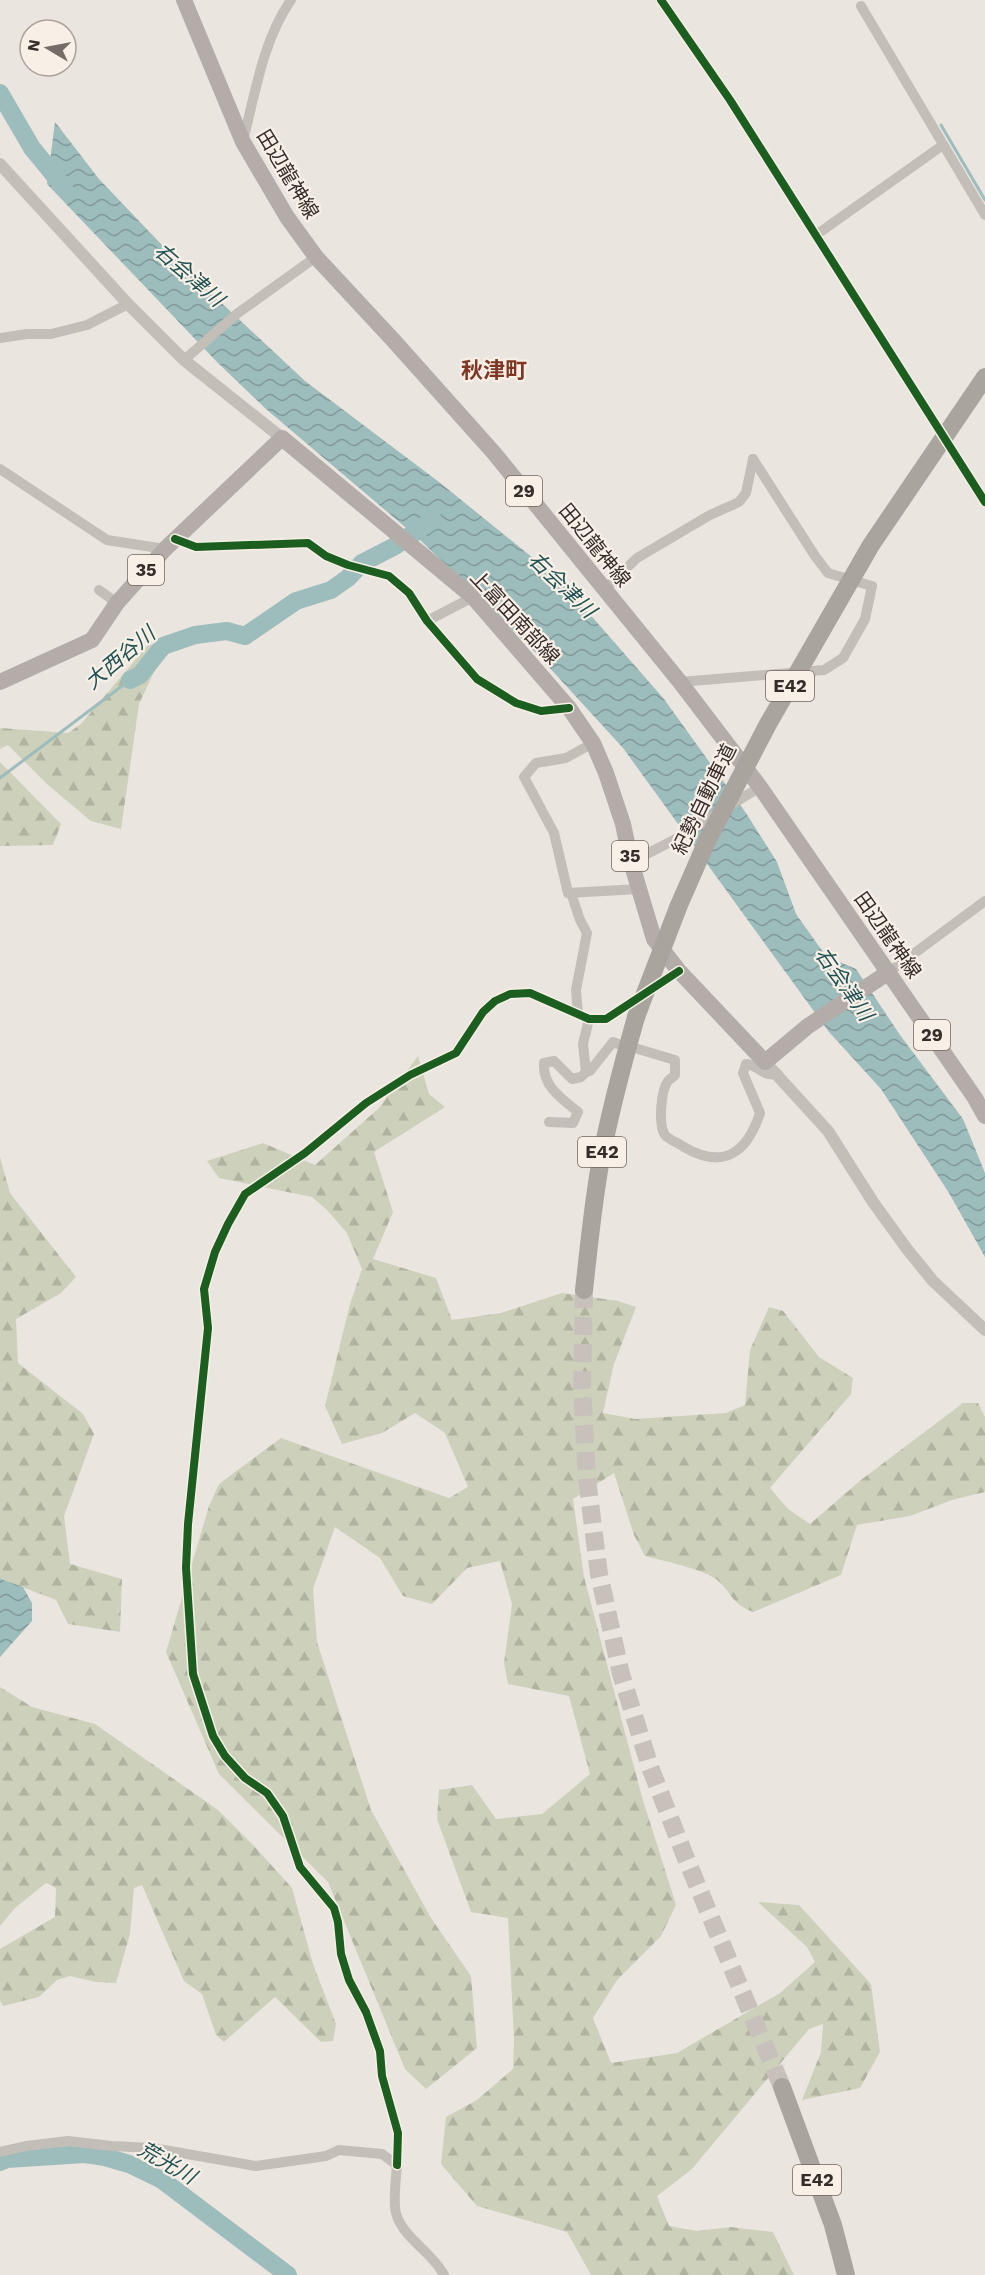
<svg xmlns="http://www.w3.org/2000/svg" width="985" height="2275" viewBox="0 0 985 2275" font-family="'Work Sans','Noto Sans JP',sans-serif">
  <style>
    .forest { fill: url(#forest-firs) }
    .water { fill: url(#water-waves) }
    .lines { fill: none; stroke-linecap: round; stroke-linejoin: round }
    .stream { stroke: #9dbcbc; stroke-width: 3 }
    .river { stroke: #9dbcbc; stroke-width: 18 }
    .motorway-tunnel { stroke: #c7c0bb; stroke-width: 18; stroke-dasharray: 18 9; stroke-linecap: butt }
    .minor { stroke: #c4beb9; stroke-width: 10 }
    .tertiary { stroke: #c4beb9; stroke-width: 12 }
    .primary { stroke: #b3aca8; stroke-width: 16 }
    .motorway { stroke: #aaa49f; stroke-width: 18 }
    .motorway-bridge { stroke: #aaa49f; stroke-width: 18 }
    .cycleway-casing { stroke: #f8f0e7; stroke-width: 11 }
    .cycleway { stroke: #1b5e20; stroke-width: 8 }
    .labels { text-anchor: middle; stroke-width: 4.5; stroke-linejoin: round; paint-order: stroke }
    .shield { fill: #f8f0e7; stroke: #706661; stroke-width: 1.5 }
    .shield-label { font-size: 18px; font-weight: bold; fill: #352b28 }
    .street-label { font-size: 20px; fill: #352b28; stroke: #f8f0e7 }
    .water-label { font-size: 21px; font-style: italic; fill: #205254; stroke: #f8f0e7 }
    .quarter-label { font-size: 22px; font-weight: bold; fill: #7f3725; stroke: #f8f0e7 }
  </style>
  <defs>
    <pattern id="forest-firs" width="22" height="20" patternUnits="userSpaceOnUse" patternTransform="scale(1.5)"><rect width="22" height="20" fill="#cdd0bb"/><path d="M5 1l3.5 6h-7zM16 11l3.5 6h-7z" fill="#b1b3a1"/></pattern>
    <pattern id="water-waves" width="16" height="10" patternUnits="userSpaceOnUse" patternTransform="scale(1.5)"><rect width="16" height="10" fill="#9dbcbc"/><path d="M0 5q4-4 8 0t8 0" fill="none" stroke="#819999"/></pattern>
  </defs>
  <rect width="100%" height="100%" fill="#ebe5e0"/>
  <g class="forest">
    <polygon points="169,640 139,704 121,829 91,821 48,785 8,745 0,749 0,728 68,733 81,724 147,646"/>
    <polygon points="0,762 61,824 53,845 0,846"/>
    <path d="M418,1056L429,1094L445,1107L374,1152L393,1212L373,1259L436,1278L452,1320L501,1313L562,1293L618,1301L636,1307L614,1364L603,1413L635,1419L726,1413L745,1405L750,1350L769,1307L783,1311L819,1357L853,1378L851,1394L770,1488L788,1509L810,1524L861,1480L963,1403H978L985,1417V1492L952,1500L910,1516L857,1525L841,1575L753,1612C730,1603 732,1592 716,1579C699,1568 664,1561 645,1556L634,1535L614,1473L573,1499L584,1577L642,1797L676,1905L661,1936L617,1980L593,2018L611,2063L677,2053L780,1993L815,1962L807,1947L758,1902L799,1905L871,1984L880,2052L860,2088L802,2100L821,2052L823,2024L809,2029L692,2169L657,2196L669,2226L697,2231L730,2227L773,2232L794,2275H591L567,2232L477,2206L441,2164L446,2117L477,2100L513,2069L514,2039L508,1918L471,1912L437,1819L439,1790L472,1785L496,1819L542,1814L590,1774L569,1696L508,1684L504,1663L512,1604L500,1561L467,1568L432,1604L403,1596L380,1558L335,1527L313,1589L317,1642L371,1810L431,1918L471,1976L477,2048L426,2089L405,2069L328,1882L219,1774L166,1652L209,1506L219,1484L281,1438L449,1498L468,1487L445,1433L415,1413L382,1433L342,1444L325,1406L350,1304L362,1269L347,1233L327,1210L312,1197L219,1178L207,1161L263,1143L315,1165L379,1108Z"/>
    <polygon points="0,1157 10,1193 76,1277 61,1293 16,1319 18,1363 83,1414 94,1434 64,1516 70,1564 122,1579 120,1632 68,1624 56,1600 1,1579 0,1575"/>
    <polygon points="0,1687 32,1707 95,1724 218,1810 254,1846 292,1888 313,1964 336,2024 333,2041 321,2042 275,1997 224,2042 216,2035 202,1994 184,1981 142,1885 134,1888 130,1934 116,1983 96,1982 70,1976 57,1980 39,1997 3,2006 0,2000 0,1949 55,1917 56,1888 46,1883 15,1908 0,1926"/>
  </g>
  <g class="water">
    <polygon points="55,122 99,179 181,265 305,381 439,482 559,579 664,699 746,813 777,862 796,914 826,956 856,969 900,1035 963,1119 985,1173 985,1257 949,1193 881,1089 829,1032 623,748 537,654 418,538 266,409 217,362 47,184"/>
    <polygon points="0,1575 1,1579 23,1587 32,1603 32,1621 0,1657"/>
  </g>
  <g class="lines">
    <g class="stream">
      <polyline points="941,125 985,200"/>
      <polyline points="0,778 130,680"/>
    </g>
    <g class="river">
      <polyline points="0,93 32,148 64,187"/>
      <polyline points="130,680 140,675 163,646 195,635 227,631 245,636 296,601 331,590 348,578 362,563 395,546 433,520"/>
      <polyline points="0,2162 7,2159 85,2154 105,2157 129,2164 162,2180 288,2275"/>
    </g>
    <polyline class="motorway-tunnel" points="584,1290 582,1388 587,1479 599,1574 621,1674 650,1767 685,1856 782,2087"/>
    <g class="minor">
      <polyline points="661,0 730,100 985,502"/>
      <polyline points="861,6 985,215"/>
      <path d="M243,141C255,94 263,40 291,0"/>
      <polyline points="816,235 943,145"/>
      <polyline points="0,338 27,334 51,334 87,325 128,304"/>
      <polyline points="184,360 238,313 316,257"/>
      <polyline points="0,469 107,540 165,549"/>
      <polyline points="175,539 196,547 308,543 326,556 348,565 389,576 409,593 427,621 477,679 516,703 541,711 569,708"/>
      <polyline points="99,590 117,603"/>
      <polyline points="604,590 637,558 710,515 739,502 746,493 753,459"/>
      <polyline points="427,621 473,597"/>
      <polyline points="680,682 824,670 843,658 865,619 872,586 828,573 815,556 753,459"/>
      <polyline points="593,743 566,758 536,763 524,777 554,833 568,893 639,889"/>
      <polyline points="631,862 674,840 760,787"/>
      <polyline points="571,893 580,920 587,933 576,990 578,1014"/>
      <polyline points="889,972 985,901"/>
      <path d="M638,1049L675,1060V1075C673,1077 670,1079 668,1081C661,1090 658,1125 665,1135C669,1140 679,1143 684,1147C723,1170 747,1153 760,1113L743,1073L746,1064C759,1065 761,1077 778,1074"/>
      <polyline points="586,1072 590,1071 613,1042 618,1044"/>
      <path d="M549,1122L573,1123L578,1112C562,1099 542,1086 544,1063L554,1061L572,1079L581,1077L586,1072L583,1044L589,1019"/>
      <path d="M0,2152L26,2146L68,2141L111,2146L153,2148L256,2166L326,2156L339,2150L382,2154L397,2165C396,2178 394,2193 395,2207C397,2235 432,2251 444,2275"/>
      <polyline points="397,2165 398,2133 382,2076 380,2051 366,2012 349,1980 341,1954 338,1922 334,1908 300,1867 283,1816 267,1793 245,1778 225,1756 213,1736 193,1674 186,1568 188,1524 208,1328 204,1289 215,1252 228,1224 245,1194 305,1153 366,1103 410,1075 456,1053 483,1012 495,1001 510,994 530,993 589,1019 606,1019 679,971"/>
    </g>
    <g class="tertiary">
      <polyline points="0,164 128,304 184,360 282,438"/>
      <polyline points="765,1062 828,1131 873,1202 907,1249 933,1281 985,1330"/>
    </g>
    <g class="primary">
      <polyline points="184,0 243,142 287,217 316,257 394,341 494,453 680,682 760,787 975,1098 985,1116"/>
      <polyline points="0,682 92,640 117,603 165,549 282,438 473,597 569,708 593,743 606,773 623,824 631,862 654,939 679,971 765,1062 808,1026 889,972"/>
    </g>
    <g class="motorway">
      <path d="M584,1290C589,1246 593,1202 601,1159C610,1111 623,1063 636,1017"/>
      <polyline points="782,2087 833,2225 846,2275"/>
    </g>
    <polyline class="motorway-bridge" points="636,1017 679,905 707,841 768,724 871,545 985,377"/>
    <defs>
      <g id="cycleway">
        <polyline points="661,0 730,100 985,502"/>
        <polyline points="175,539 196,547 308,543 326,556 348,565 389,576 409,593 427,621 477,679 516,703 541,711 569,708"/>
        <polyline points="397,2165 398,2133 382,2076 380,2051 366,2012 349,1980 341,1954 338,1922 334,1908 300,1867 283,1816 267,1793 245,1778 225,1756 213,1736 193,1674 186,1568 188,1524 208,1328 204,1289 215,1252 228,1224 245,1194 305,1153 366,1103 410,1075 456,1053 483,1012 495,1001 510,994 530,993 589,1019 606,1019 679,971"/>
      </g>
    </defs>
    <use href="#cycleway" class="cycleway-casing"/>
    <use href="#cycleway" class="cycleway"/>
  </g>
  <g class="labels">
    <g class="shield">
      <rect x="506" y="476" width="36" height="30" rx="4.5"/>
      <rect x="128" y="555" width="36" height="30" rx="4.5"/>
      <rect x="766" y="671" width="48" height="30" rx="4.5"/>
      <rect x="612" y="841" width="36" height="30" rx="4.5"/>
      <rect x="914" y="1020" width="36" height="30" rx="4.5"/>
      <rect x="578" y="1137" width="48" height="30" rx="4.5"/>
      <rect x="793" y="2165" width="48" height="30" rx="4.5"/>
    </g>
    <g class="shield-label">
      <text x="524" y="497">29</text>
      <text x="146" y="576">35</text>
      <text x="790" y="692">E42</text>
      <text x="630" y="862">35</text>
      <text x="932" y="1041">29</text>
      <text x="602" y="1158">E42</text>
      <text x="817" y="2186">E42</text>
    </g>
    <g class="street-label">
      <text transform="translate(288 174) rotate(59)" y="7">田辺龍神線</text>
      <text transform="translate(595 545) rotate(51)" y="7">田辺龍神線</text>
      <text transform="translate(515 617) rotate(47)" y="7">上富田南部線</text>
      <text transform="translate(704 799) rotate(-64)" y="7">紀勢自動車道</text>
      <text transform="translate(888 935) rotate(55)" y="7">田辺龍神線</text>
    </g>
    <g class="water-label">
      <text transform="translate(189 275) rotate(41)" y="7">右会津川</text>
      <text transform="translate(562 585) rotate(44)" y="7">右会津川</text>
      <text transform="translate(120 658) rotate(-40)" y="7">大西谷川</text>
      <text transform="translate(844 984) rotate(55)" y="7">右会津川</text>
      <text transform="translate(167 2163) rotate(30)" y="7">荒光川</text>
    </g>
    <g class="quarter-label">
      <text x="494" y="378">秋津町</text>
    </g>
  </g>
  <g transform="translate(48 48) rotate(280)"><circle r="28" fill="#f8f0e7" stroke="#aaa19b" stroke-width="1.5"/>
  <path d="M0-4.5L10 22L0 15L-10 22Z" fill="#756c68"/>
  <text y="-9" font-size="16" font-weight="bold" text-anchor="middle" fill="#352b28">N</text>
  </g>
</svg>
